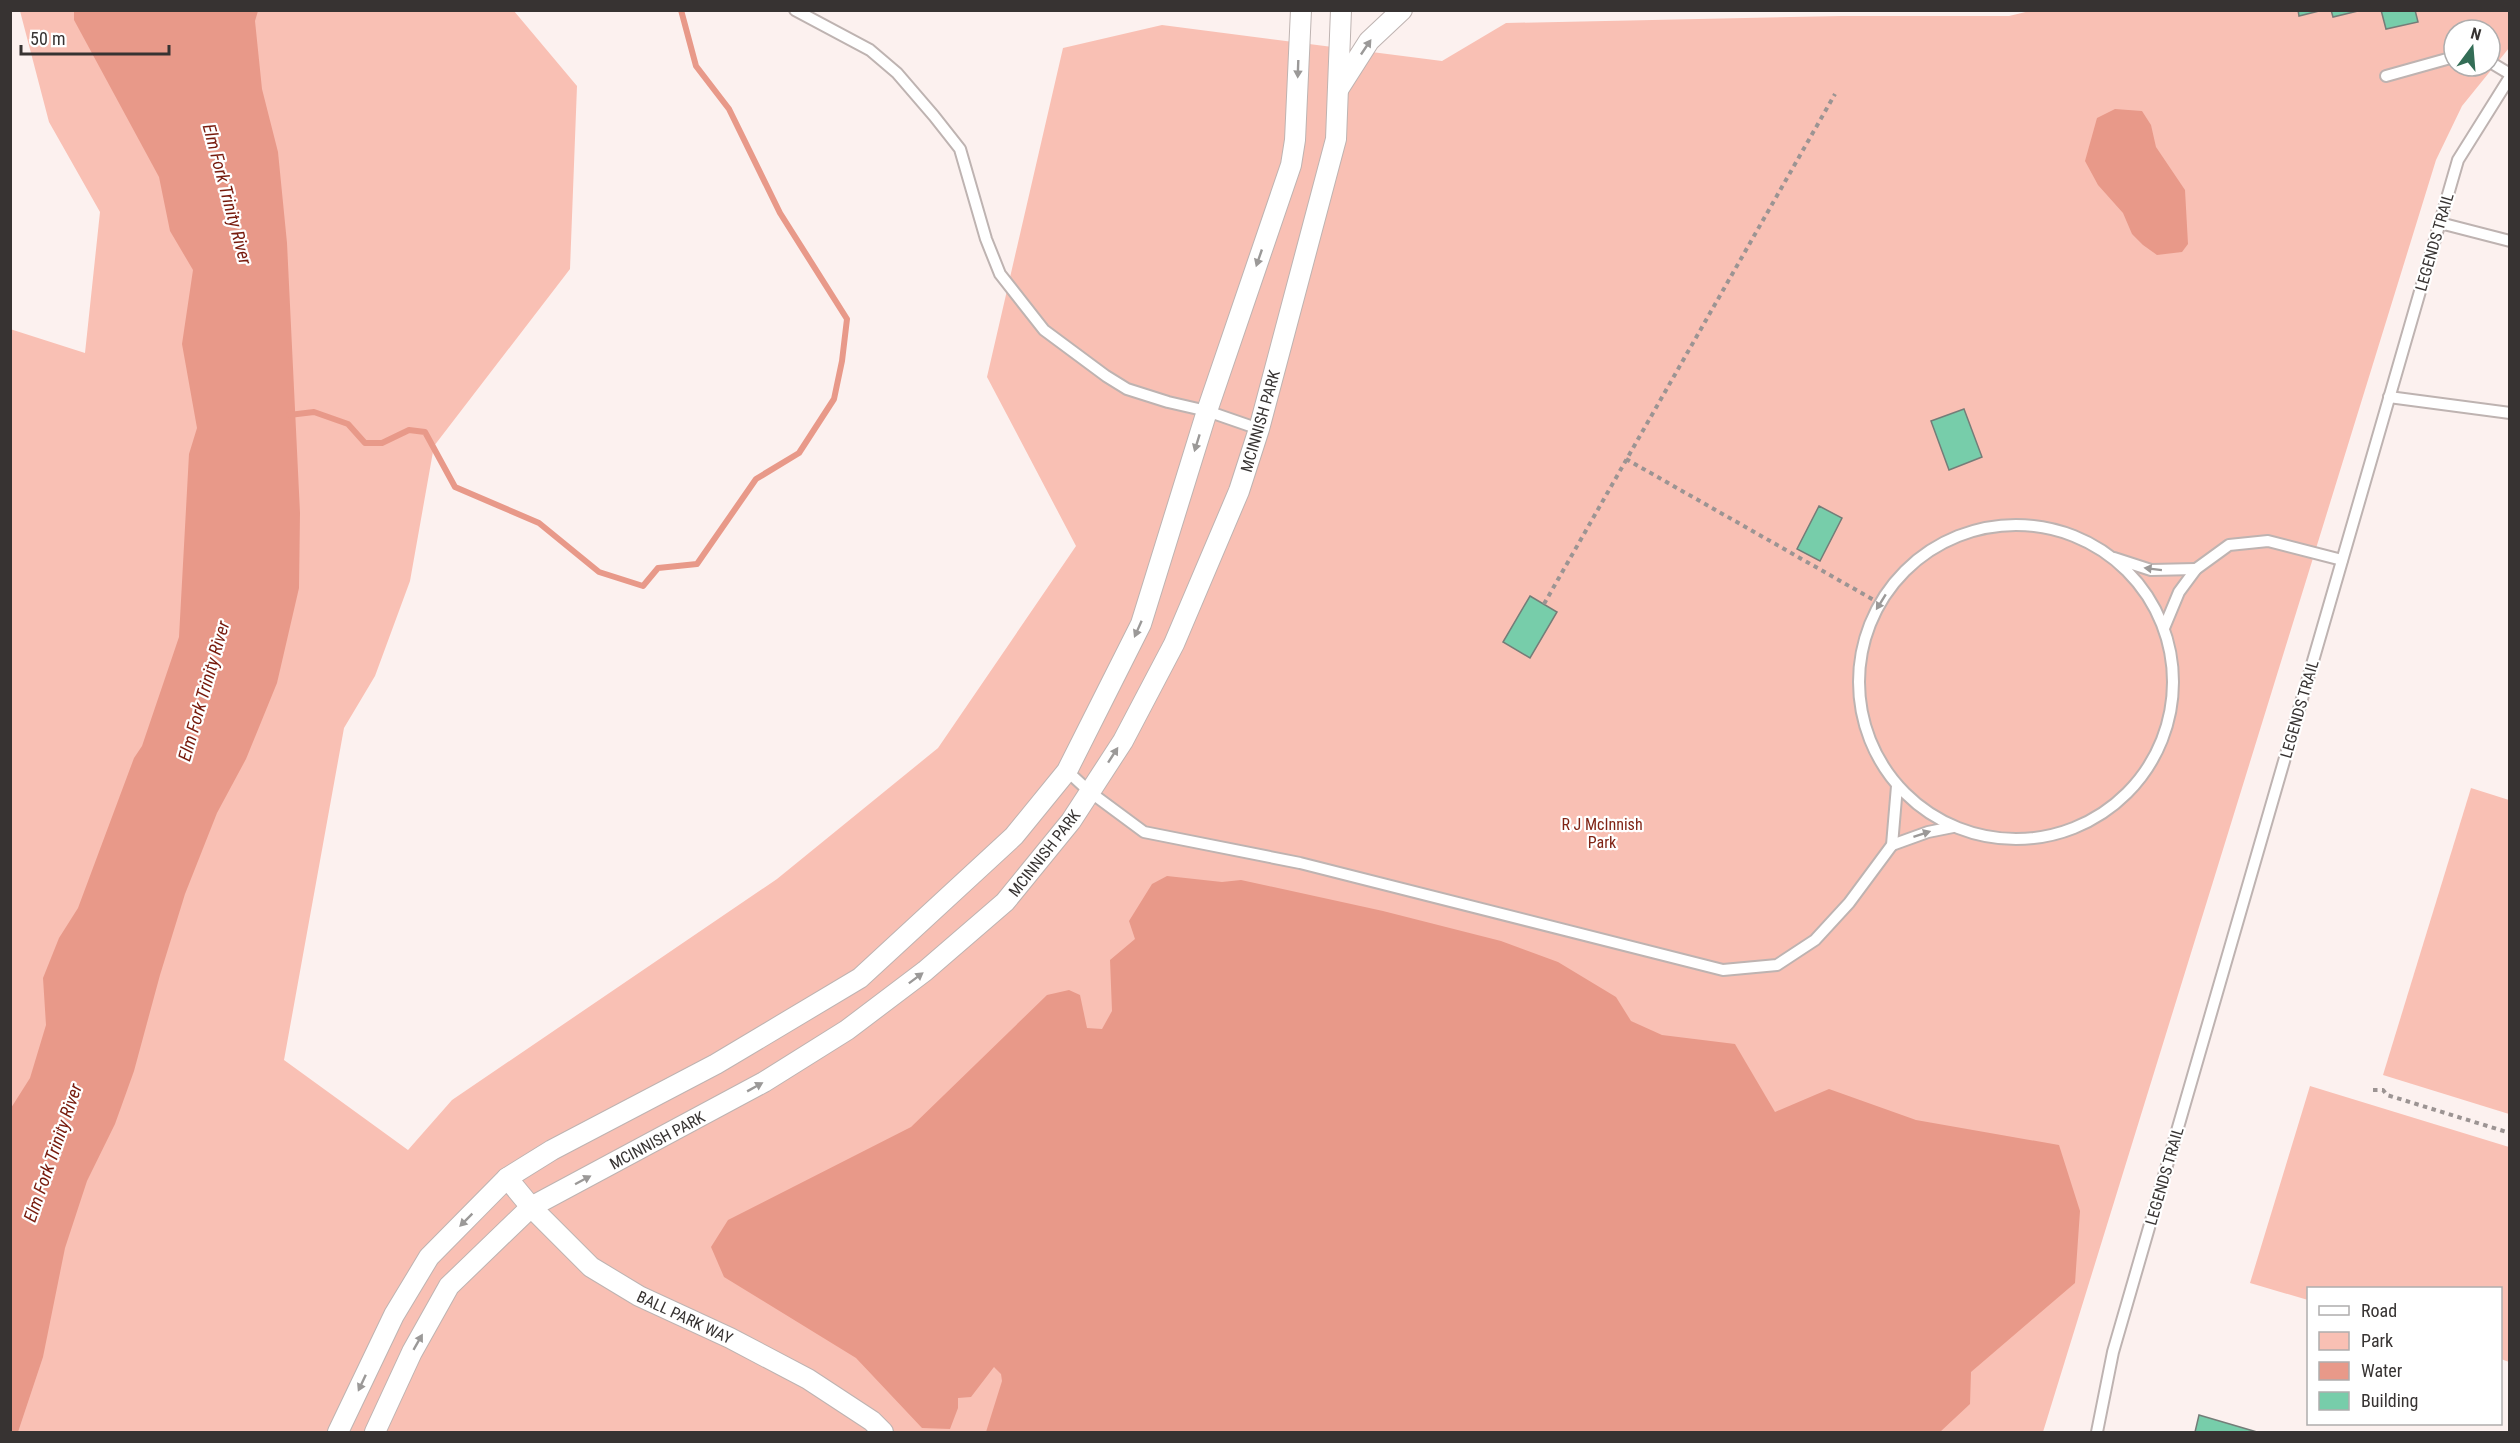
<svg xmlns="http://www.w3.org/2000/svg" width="2520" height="1443" viewBox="0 0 2520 1443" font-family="'Roboto Condensed',sans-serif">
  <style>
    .green { fill: #f9c0b4; fill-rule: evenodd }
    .water { fill: #e89989 }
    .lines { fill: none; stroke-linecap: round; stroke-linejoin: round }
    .stream { stroke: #e89989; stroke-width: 6 }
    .building { fill: #77cdaa; stroke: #747d78; stroke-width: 1.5 }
    .service-casing { stroke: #beb3b1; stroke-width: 14 }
    .minor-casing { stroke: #beb3b1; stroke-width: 22 }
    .path { stroke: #9c9493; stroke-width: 4; stroke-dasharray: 4.5 4.5; stroke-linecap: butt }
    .service { stroke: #fff; stroke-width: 10 }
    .minor { stroke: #fff; stroke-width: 20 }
    .oneway { fill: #9b9998 }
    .labels { text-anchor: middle; stroke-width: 4.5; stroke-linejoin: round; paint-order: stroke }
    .street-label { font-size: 16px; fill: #373332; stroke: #fff }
    .park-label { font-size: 16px; fill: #802415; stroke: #fff }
    .water-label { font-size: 18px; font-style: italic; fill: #771a0c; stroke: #fff }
  </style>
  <rect width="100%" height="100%" fill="#fcf1ef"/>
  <g class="green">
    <path d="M2034,10L2509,11V48L2462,106L2436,160L2043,1432H11L10,329L85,353L100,212L49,122L20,11H514L577,86L570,269L434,446L410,581L375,676L344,728L284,1060L408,1150L452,1100L777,879L938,748L1076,546L987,377L1063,48L1162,25L1442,61L1506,23L1842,16H2009ZM2454,30H2490V66H2454Z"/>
    <polygon points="2471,788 2509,800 2509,1114 2383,1075"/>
    <polygon points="2310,1086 2509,1147 2509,1362 2501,1359 2500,1288 2308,1288 2308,1300 2250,1283"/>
  </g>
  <g class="water">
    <polygon points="74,11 258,11 255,21 262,89 278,152 287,243 300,513 299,588 277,683 246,759 217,813 185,894 160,975 134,1071 115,1124 87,1181 65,1248 43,1357 18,1432 11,1432 11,1108 30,1078 46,1025 43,978 59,938 78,908 134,758 142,746 179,637 189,454 197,428 182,344 193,270 170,231 159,177 74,20"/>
    <polygon points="2115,109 2142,111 2151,125 2156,147 2185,190 2188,244 2182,252 2157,255 2143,245 2132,234 2123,213 2098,185 2085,161 2097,118"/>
    <polygon points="1167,876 1222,882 1241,880 1383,911 1501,941 1558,962 1616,997 1631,1021 1662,1035 1735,1044 1775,1112 1829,1089 1916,1120 2059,1145 2080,1211 2075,1283 1971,1372 1970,1404 1940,1432 986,1432 1002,1381 1001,1374 994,1367 971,1397 958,1398 958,1408 950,1429 922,1428 856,1358 724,1277 711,1247 728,1220 911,1127 1047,995 1069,990 1080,995 1087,1028 1102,1029 1112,1011 1110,960 1135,939 1129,921 1152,884"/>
  </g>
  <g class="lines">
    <polyline class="stream" points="289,415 314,412 348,424 365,443 382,443 409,430 425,432 455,487 539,523 599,572 643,586 658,568 697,564 756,479 799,453 834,399 842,361 847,319 780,213 729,109 696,66 681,10"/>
  </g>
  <g class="building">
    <polygon points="2298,10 2323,10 2299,16"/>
    <polygon points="2331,10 2362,10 2333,17"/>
    <polygon points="2381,10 2415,10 2418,22 2386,29"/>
    <polygon points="1964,409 1982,457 1949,470 1931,421"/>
    <polygon points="1819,506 1842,518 1820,561 1797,549"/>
    <polygon points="1530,596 1557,612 1530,658 1503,642"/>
    <polygon points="2199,1415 2257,1432 2195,1432"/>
  </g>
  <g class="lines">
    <defs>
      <g id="service">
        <polyline points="795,10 870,50 897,73 934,116 960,149 986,239 1000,274 1044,330 1106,376 1127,389 1168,402 1207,411 1259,429"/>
        <polyline points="2490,62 2510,74"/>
        <polyline points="2386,76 2454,57"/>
        <polyline points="2440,223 2510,241"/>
        <polyline points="2389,397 2510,413"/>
        <circle cx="2016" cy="682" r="157"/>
        <polyline points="2114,558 2151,570 2196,569"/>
        <polyline points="2164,628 2179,592 2196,569 2229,545 2268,541 2342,560"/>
        <polyline points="1067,771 1090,792 1144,832 1300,863 1723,970 1777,965 1815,940 1849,903 1892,845 1897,786"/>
        <polyline points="1892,845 1928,832 1953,827"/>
        <polyline points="2097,1432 2113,1352 2458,160 2510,77"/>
      </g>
      <g id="minor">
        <polyline points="1339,88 1369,41 1402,10"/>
        <polyline points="507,1178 531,1207 591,1267 639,1296 730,1338 808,1379 872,1421 883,1432"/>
        <polyline points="338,1432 394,1315 429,1257 507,1178 552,1150 716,1064 860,978 1014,836 1067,771 1141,624 1207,411 1291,165 1295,140 1301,10"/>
        <polyline points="375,1432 412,1352 449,1286 531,1207 764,1082 847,1030 925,971 1005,902 1071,821 1123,741 1174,644 1239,491 1259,429 1336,139 1341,10"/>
      </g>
    </defs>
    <use href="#service" class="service-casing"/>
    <use href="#minor" class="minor-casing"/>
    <g class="path">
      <polyline points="1626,459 1879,603"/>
      <polyline points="1544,604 1835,94"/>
      <polyline points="2373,1090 2383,1090 2387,1095 2510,1133"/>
    </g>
    <use href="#service" class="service"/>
    <use href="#minor" class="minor"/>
  </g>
  <defs><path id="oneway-solid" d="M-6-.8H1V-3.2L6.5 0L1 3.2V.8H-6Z" transform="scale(1.5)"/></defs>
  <g class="oneway">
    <use href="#oneway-solid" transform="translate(1366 47) rotate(-56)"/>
    <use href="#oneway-solid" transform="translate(1298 69) rotate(92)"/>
    <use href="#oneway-solid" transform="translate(1259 258) rotate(109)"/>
    <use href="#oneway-solid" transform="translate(1197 443) rotate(107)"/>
    <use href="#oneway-solid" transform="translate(2153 569) rotate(-173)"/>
    <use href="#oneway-solid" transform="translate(1881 602) rotate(122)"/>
    <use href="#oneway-solid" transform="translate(1138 629) rotate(114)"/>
    <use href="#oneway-solid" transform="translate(1113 755) rotate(-57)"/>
    <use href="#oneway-solid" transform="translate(1922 834) rotate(-18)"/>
    <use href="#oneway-solid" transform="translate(916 978) rotate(-37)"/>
    <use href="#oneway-solid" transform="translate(755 1087) rotate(-29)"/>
    <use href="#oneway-solid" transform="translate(583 1180) rotate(-28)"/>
    <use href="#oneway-solid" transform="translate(466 1220) rotate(135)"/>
    <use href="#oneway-solid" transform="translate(418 1342) rotate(-60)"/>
    <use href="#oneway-solid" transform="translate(362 1383) rotate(115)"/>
  </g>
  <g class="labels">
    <g class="street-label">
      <text transform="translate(2434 242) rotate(-74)" y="6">LEGENDS TRAIL</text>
      <text transform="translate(1260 421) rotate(-74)" y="6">MCINNISH PARK</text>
      <text transform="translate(2299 709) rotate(-74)" y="6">LEGENDS TRAIL</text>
      <text transform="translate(1044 853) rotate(-52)" y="6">MCINNISH PARK</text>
      <text transform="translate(657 1140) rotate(-28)" y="6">MCINNISH PARK</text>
      <text transform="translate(2164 1176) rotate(-74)" y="6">LEGENDS TRAIL</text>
      <text transform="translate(685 1317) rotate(25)" y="6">BALL PARK WAY</text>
    </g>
    <g class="park-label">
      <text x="1602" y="830">R J McInnish<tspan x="1602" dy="18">Park</tspan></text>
    </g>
    <g class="water-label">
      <text transform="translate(227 194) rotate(75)" y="6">Elm Fork Trinity River</text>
      <text transform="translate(204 691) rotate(-74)" y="6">Elm Fork Trinity River</text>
      <text transform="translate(53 1153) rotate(-71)" y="6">Elm Fork Trinity River</text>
    </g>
  </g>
  <rect width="2520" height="1443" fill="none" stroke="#373332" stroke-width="24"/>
  <rect x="2307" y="1287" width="195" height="138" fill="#ffffff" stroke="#afadad" stroke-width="1.5"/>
  <rect x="2319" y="1306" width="30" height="9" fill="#ffffff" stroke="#afadad" stroke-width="1.5"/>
  <text x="2361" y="1317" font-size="18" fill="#373332">Road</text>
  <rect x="2319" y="1332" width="30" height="18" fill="#f9c0b4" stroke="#afadad" stroke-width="1.5"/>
  <text x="2361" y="1347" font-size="18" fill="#373332">Park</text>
  <rect x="2319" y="1362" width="30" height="18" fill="#e89989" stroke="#afadad" stroke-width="1.5"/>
  <text x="2361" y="1377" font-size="18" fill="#373332">Water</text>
  <rect x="2319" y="1392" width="30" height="18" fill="#77cdaa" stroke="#afadad" stroke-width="1.5"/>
  <text x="2361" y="1407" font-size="18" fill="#373332">Building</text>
  <g transform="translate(2472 48) rotate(16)"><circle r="28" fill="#ffffff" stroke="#afadad" stroke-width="1.5"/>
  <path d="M0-4.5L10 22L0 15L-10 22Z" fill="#336d56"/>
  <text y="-9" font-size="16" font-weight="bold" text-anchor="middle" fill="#373332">N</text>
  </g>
  <path d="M21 45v9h148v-9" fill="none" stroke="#373332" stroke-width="3"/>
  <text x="30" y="45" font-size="18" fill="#373332" stroke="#ffffff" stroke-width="4.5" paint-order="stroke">50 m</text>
</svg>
